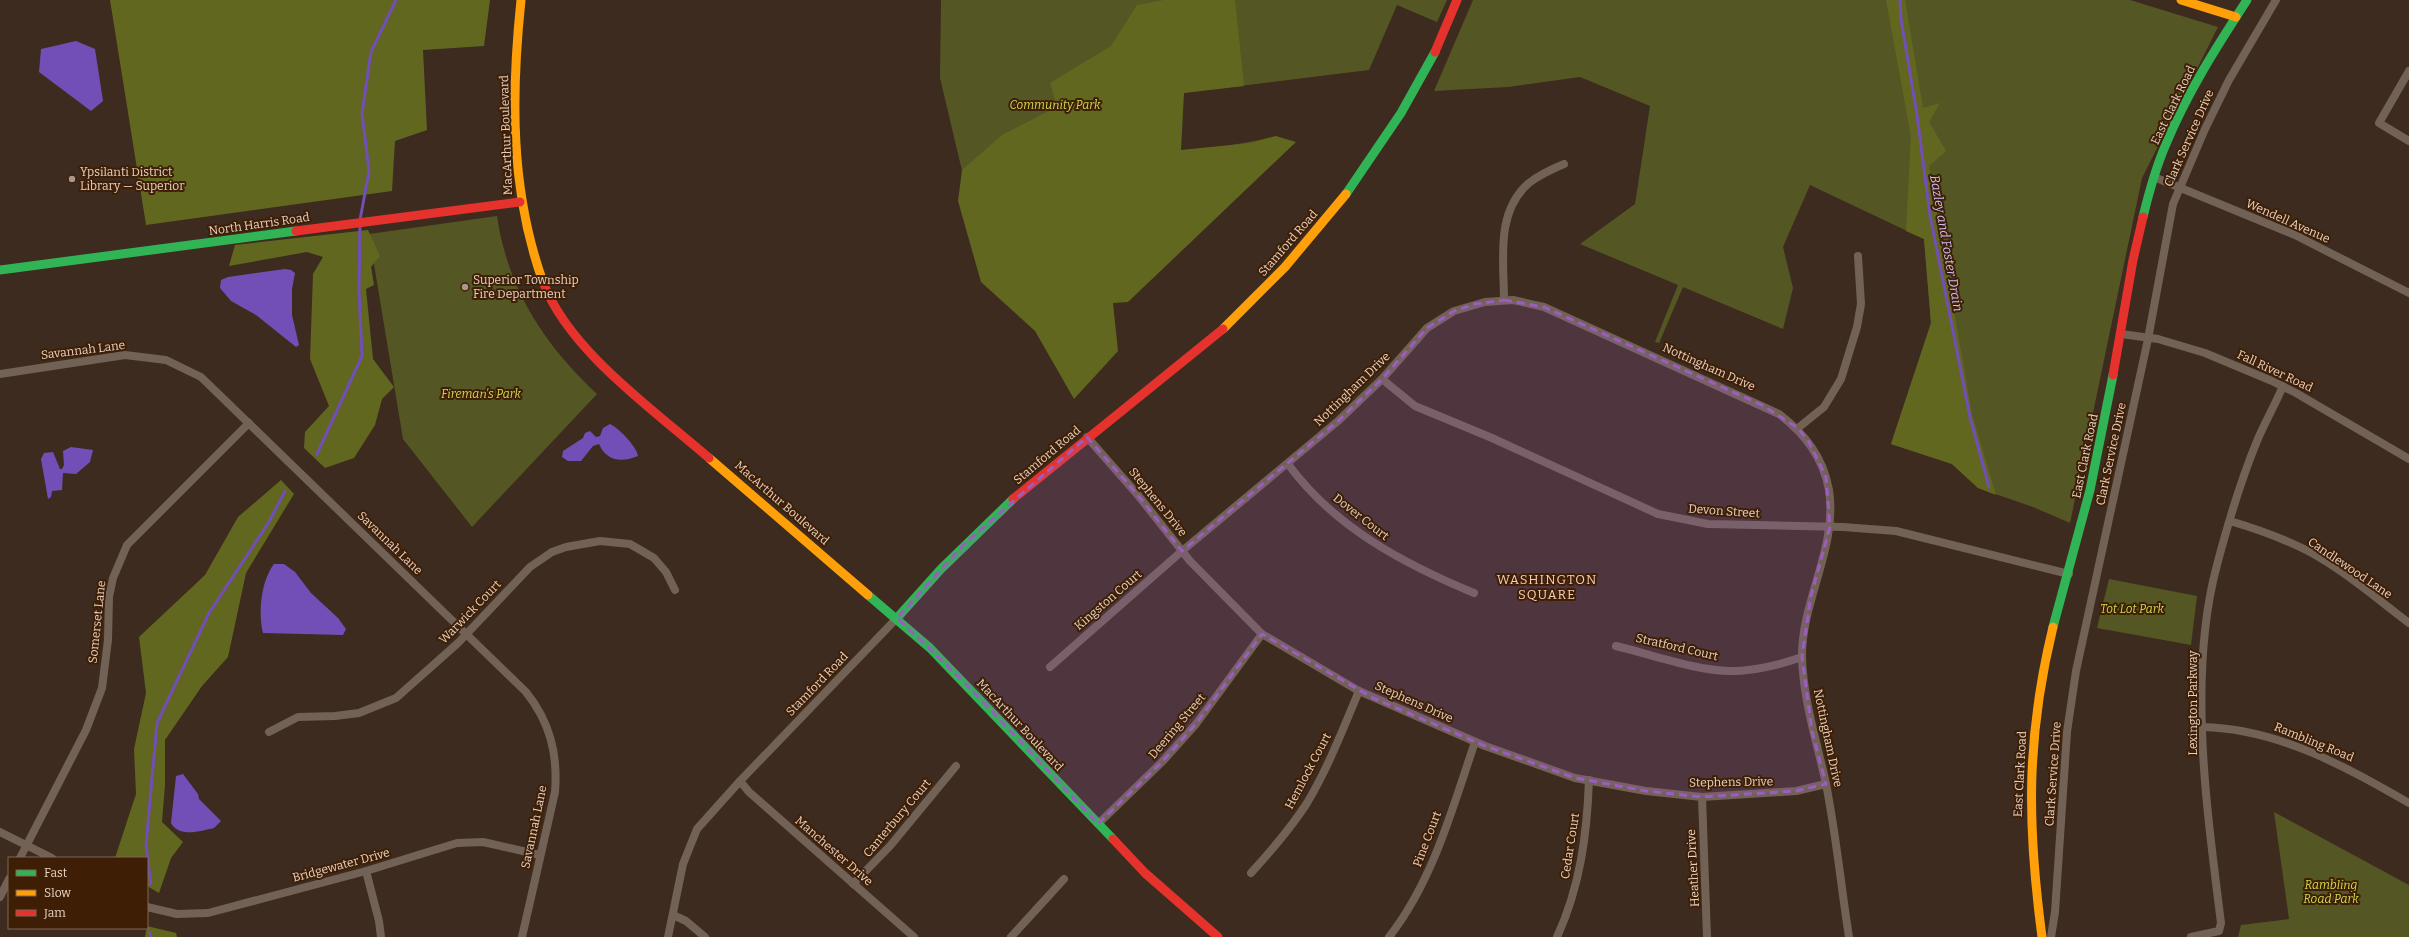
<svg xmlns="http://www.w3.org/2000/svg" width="2409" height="937" viewBox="0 0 2409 937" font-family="Bitter,serif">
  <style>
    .green { fill: #545724 }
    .forest { fill: #626720 }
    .water { fill: #724fb6 }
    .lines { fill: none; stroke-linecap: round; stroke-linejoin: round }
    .stream { stroke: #724fb6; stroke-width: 3 }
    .street { stroke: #726155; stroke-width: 8 }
    .fast { stroke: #30b455; stroke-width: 9 }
    .slow { stroke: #ff9f0a; stroke-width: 9 }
    .jam { stroke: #e5322d; stroke-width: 9 }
    .marked { fill: #9b5ec0; fill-opacity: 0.2; stroke: #9b5ec0; stroke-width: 3; stroke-dasharray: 8 5; stroke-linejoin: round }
    .poi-dot { fill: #aa9789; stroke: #3e1f06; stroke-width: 1.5 }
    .labels { text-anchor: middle; stroke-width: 4; stroke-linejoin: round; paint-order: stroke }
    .park-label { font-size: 12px; font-style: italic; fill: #ccda50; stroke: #3e1f06 }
    .street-label { font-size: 12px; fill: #e6d1c3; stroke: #3e1f06 }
    .poi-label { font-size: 12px; fill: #e6d1c3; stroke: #3e1f06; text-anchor: start }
    .water-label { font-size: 13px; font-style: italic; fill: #cabef7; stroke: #3e1f06 }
    .neighbourhood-label { font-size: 13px; letter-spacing: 1px; fill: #f8ceb3; stroke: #3e1f06 }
  </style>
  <rect width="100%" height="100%" fill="#3c2b1e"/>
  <g class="green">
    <path d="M941,0H1447L1437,22L1397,5L1369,70L1166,95L1150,152C1192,150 1235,147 1276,136L1068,349L988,280L940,78Z"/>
    <polygon points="1473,0 2130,0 2218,27 2142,178 2070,523 2033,507 1978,488 1952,464 1891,444 1931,323 1924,239 1810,185 1783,247 1793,288 1783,329 1683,287 1659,343 1655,342 1678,285 1580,244 1635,204 1650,106 1580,77 1508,87 1434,91"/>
    <path d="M497,216C508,290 544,344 597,394L472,527L403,439L369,234Z"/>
    <polygon points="2109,579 2197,596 2191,645 2097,628"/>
    <polygon points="2274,812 2409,885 2409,937 2238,937 2241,925 2289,919"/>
  </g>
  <g class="forest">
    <polygon points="110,0 490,0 484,46 423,50 427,130 395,141 392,191 146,225"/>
    <polygon points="1164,0 1235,0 1244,86 1184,93 1181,150 1251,143 1276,136 1296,142 1128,302 1113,303 1118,351 1074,399 1035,331 981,282 958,201 962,170 1002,135 1057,107 1050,83 1111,46 1137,5"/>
    <polygon points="1886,0 1905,0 1923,108 1940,103 1929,122 1946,151 1929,166 1972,415 1996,495 1978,488 1952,464 1891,444 1931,323 1924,239 1906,231 1911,136"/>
    <polygon points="368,230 380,256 371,267 374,285 366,289 373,359 394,387 382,399 375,425 354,458 325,468 304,448 305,432 329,406 310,359 313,274 323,257 307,252 229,266 235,245"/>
    <polygon points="281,480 294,494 246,573 228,657 202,686 165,740 165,785 162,822 183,842 171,858 159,893 147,886 147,858 115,858 136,794 134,749 146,693 139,637 205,575 238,517"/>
    <polygon points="147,926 176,933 177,937 145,937"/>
  </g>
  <g class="water">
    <polygon points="76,41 95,49 103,101 91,111 39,72 41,49"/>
    <polygon points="285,269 291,270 295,273 292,289 292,315 299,345 296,347 256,315 231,301 220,288 221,280 228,277"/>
    <path d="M610,424C619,428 637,447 638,456C622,463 606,461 599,444L593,446L581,461H568L562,457L563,451L583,438L585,433L590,431L596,437L600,436L603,428Z"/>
    <polygon points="71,447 93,450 90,462 76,474 63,473 62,490 52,491 51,497 48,499 41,459 44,453 53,452 60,469 62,469 64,465 63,451"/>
    <path d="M274,564H284L295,572L311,593L338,618L346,629L343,635L263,633C258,612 261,581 274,564Z"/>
    <path d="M183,774L198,794L199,799L221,821L214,828C201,831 179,838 171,823L176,776Z"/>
  </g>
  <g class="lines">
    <g class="stream">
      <polyline points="1900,0 1901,19 1917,115 1930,215 1970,417 1989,487"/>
      <polyline points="360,220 369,171 362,113 371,52 396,0"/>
      <polyline points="317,454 362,356 359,291 360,225"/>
      <polyline points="151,884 146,845 157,723 209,613 269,522 285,491"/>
      <polyline points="150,933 151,937"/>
    </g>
    <g class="street">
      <polyline points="2409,71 2379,123 2409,141"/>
      <polyline points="2154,177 2295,235 2409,293"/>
      <path d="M1504,300C1504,261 1495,212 1529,183C1539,175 1552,169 1564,164"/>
      <polyline points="2121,334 2158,339 2205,353 2272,381 2296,393 2409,459"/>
      <path d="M0,374L125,355L166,360L201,377L526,692C550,722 558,754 555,792L522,937"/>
      <polyline points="1382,379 1415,406 1492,438 1658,514 1708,524 1843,527 1896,531 2069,574"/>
      <polyline points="1798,428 1824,407 1841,379 1857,327 1861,304 1858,256"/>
      <polyline points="1087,437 1137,494 1190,561 1262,634 1359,691 1485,746 1575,778 1646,791 1702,797 1796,791 1826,784"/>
      <path d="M1288,464C1334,527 1404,564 1474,593"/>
      <path d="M2230,521C2257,529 2285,539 2310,552C2345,571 2377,599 2409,623"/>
      <path d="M1616,646C1650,654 1697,671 1730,671C1755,671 1779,665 1802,657"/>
      <path d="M1050,667L1182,551L1338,421L1382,379L1427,328L1454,311L1485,302L1513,300L1544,307L1779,414C1805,434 1823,457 1829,490C1838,547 1802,599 1802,656C1803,700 1817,742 1826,784C1836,834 1841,886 1849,937"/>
      <path d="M2203,727C2279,729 2344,766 2409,803"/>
      <polyline points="269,732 298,717 335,716 359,713 396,698 458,643 530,567 552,552 566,547 600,541 630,544 654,558 666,572 675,590"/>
      <polyline points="740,781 749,792 914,937"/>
      <polyline points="1702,797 1707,937"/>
      <polyline points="1098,824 1162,762 1196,724 1262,634"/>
      <polyline points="0,832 52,858"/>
      <polyline points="20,858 86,730 102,688 108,640 109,597 113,578 127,545 249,423"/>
      <polyline points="366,871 379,921 381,937"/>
      <path d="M1251,873C1271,851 1291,828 1307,803C1328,768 1343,729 1359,691"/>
      <polyline points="853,884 890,846 956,766"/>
      <polyline points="0,897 9,879"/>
      <polyline points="147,907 177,914 208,913 366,871 457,843 483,842 540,855"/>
      <polyline points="673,915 686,921 705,937"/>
      <polyline points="668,937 683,864 697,829 740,781 897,618"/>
      <polyline points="1011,937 1064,879"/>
      <path d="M1389,937C1433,881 1452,809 1475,742"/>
      <path d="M1557,937C1580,887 1587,835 1589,780"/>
      <polyline points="2051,937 2055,912 2067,732 2076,671 2148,339 2173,204 2205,129 2229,80 2276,0"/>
      <path d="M2191,937L2219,931L2221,923C2207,810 2187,676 2217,565C2228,523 2241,480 2257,441C2265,422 2275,405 2283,386"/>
    </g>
    <g class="fast">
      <polyline points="1346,194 1401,113 1435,52"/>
      <path d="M2143,217C2149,192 2156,167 2166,144C2187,93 2217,46 2247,0"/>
      <polyline points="0,270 296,231"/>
      <polyline points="868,595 930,648 1113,839"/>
      <polyline points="897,618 941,569 1013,499"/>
      <polyline points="2053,627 2090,490 2113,375"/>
    </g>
    <g class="slow">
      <path d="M521,0C511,96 510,190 543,282"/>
      <polyline points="2181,0 2236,17"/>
      <polyline points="1223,329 1285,267 1346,194"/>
      <polyline points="709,458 868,595"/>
      <path d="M2042,937C2027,824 2026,738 2053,627"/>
    </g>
    <g class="jam">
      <polyline points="1435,52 1457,0"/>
      <polyline points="296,231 520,202"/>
      <path d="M543,282C569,351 654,410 709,458"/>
      <polyline points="2113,375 2133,260 2143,217"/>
      <polyline points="1013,499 1223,329"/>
      <polyline points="1113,839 1145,873 1218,937"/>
    </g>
  </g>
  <path class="marked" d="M1504,300L1544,307L1762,405L1798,428L1809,442L1826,477L1830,527L1811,596L1802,657L1812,731L1826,784L1796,791L1702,797L1646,791L1575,778L1485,746L1373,698L1262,634L1196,724L1162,762L1098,824L962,680L897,618L964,544L1087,437L1137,494L1182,551L1338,421L1382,379L1427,328L1454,311L1475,304Z"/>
  <g class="poi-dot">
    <circle cx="72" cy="179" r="4"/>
    <circle cx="465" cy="287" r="4"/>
  </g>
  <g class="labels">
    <g class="park-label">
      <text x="1055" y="109">Community Park</text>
      <text x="481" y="398">Fireman's Park</text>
      <text x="2132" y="613">Tot Lot Park</text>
      <text x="2331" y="889">Rambling<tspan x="2331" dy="14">Road Park</tspan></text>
    </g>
    <g class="street-label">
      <text transform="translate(2173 105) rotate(-64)" y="4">East Clark Road</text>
      <text transform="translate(506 135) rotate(-92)" y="4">MacArthur Boulevard</text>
      <text transform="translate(2189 138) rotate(-66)" y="4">Clark Service Drive</text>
      <text transform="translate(2288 221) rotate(24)" y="4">Wendell Avenue</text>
      <text transform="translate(259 224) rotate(-8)" y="4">North Harris Road</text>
      <text transform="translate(1288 243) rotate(-49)" y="4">Stamford Road</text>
      <text transform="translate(83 350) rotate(-7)" y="4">Savannah Lane</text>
      <text transform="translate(1709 367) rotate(24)" y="4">Nottingham Drive</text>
      <text transform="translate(2275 371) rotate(25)" y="4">Fall River Road</text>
      <text transform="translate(1352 389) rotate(-44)" y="4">Nottingham Drive</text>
      <text transform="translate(2111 454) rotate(-78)" y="4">Clark Service Drive</text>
      <text transform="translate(1047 455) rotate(-40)" y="4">Stamford Road</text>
      <text transform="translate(2085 456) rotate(-78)" y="4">East Clark Road</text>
      <text transform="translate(1158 502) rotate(51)" y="4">Stephens Drive</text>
      <text transform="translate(782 503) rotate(41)" y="4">MacArthur Boulevard</text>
      <text transform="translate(1724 511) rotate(4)" y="4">Devon Street</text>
      <text transform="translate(1361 517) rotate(38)" y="4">Dover Court</text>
      <text transform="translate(390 543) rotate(44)" y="4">Savannah Lane</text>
      <text transform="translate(2350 568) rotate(34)" y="4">Candlewood Lane</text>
      <text transform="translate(1108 600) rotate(-41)" y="4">Kingston Court</text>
      <text transform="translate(470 612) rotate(-46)" y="4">Warwick Court</text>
      <text transform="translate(97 622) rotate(-84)" y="4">Somerset Lane</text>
      <text transform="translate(1677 647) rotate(13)" y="4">Stratford Court</text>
      <text transform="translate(817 684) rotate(-46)" y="4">Stamford Road</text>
      <text transform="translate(1414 702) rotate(24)" y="4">Stephens Drive</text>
      <text transform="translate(2193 703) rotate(-90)" y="4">Lexington Parkway</text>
      <text transform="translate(1020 725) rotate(47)" y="4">MacArthur Boulevard</text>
      <text transform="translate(1177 726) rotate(-50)" y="4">Deering Street</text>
      <text transform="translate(1828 738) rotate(78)" y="4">Nottingham Drive</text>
      <text transform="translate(2314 742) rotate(22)" y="4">Rambling Road</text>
      <text transform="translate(1308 771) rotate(-62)" y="4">Hemlock Court</text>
      <text transform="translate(2020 774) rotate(-87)" y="4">East Clark Road</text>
      <text transform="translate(2053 774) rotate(-86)" y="4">Clark Service Drive</text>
      <text transform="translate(1731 782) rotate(-1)" y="4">Stephens Drive</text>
      <text transform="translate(897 818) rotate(-50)" y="4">Canterbury Court</text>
      <text transform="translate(534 827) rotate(-78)" y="4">Savannah Lane</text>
      <text transform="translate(1427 839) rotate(-69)" y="4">Pine Court</text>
      <text transform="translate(1570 846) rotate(-81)" y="4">Cedar Court</text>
      <text transform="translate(834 851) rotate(41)" y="4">Manchester Drive</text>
      <text transform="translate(341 865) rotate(-15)" y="4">Bridgewater Drive</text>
      <text transform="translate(1693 868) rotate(-93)" y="4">Heather Drive</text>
    </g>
    <g class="poi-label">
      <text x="80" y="176">Ypsilanti District<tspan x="80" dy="14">Library — Superior</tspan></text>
      <text x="473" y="284">Superior Township<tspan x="473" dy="14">Fire Department</tspan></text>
    </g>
    <g class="water-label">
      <text transform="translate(1947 243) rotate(80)" y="5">Bazley and Foster Drain</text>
    </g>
    <g class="neighbourhood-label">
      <text x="1547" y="584">WASHINGTON<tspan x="1547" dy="15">SQUARE</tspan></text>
    </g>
  </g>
  <rect x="8" y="857" width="140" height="72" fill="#3e1f06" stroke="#816652"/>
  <rect x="16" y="870" width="20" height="6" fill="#30b455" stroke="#816652"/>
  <text x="44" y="877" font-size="12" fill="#e6d1c3">Fast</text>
  <rect x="16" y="890" width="20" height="6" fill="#ff9f0a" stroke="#816652"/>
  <text x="44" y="897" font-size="12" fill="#e6d1c3">Slow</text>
  <rect x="16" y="910" width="20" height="6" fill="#e5322d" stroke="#816652"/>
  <text x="44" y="917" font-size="12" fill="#e6d1c3">Jam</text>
</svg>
